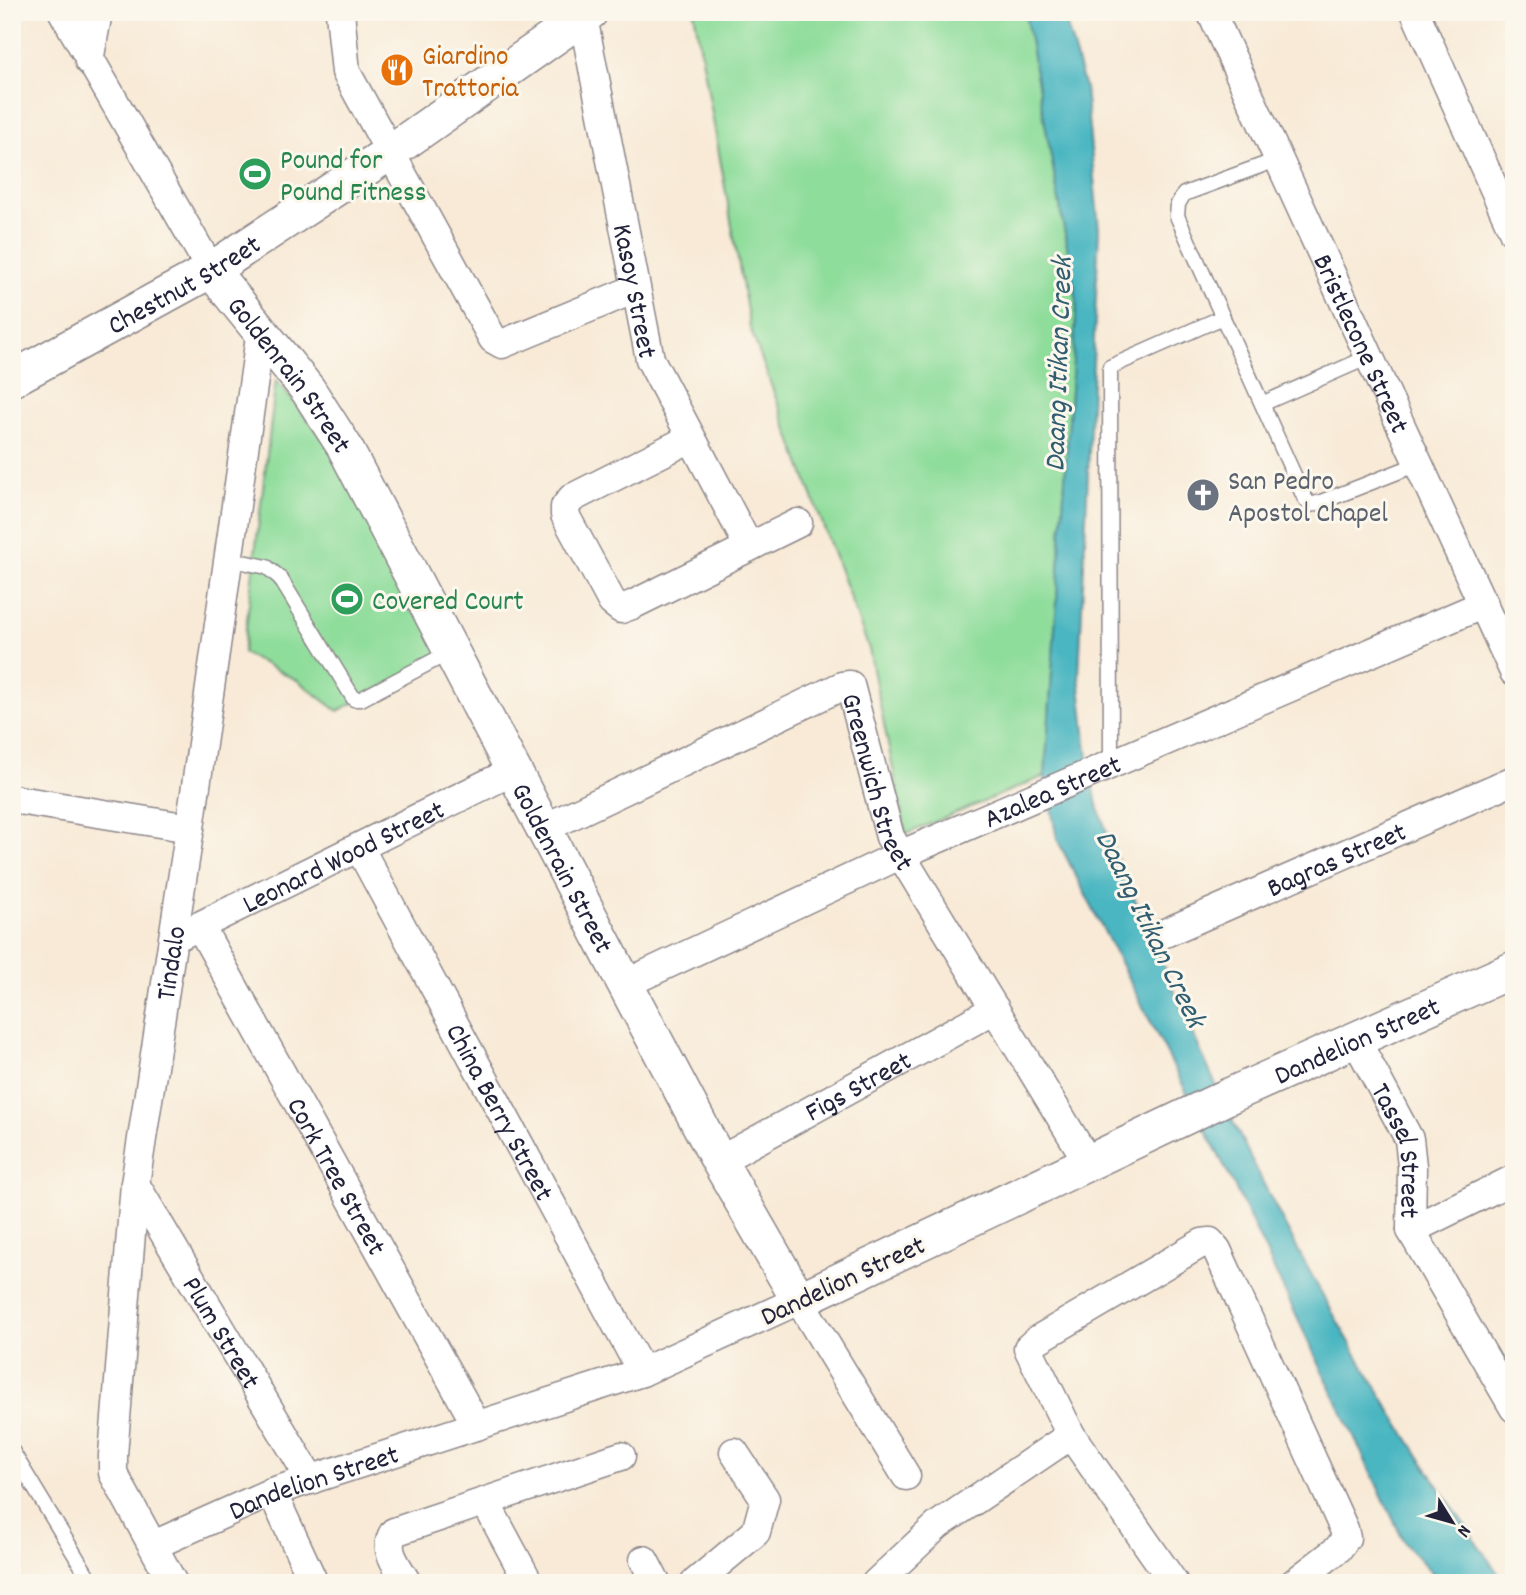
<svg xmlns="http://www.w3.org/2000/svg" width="1526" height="1595" viewBox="0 0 1526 1595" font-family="Dekko,sans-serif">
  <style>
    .green { fill: #8fdd9b; stroke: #58806b; stroke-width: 2 }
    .water { fill: #48b6c1; stroke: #356c7e; stroke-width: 2 }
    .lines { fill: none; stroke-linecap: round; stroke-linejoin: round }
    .service-casing { stroke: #8d8689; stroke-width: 17 }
    .minor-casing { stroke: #8d8689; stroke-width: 31 }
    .tertiary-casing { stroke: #8d8689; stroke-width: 38 }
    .service { stroke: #fff; stroke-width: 14 }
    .minor { stroke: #fff; stroke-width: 28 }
    .tertiary { stroke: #fff; stroke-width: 35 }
    .labels { text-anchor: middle; stroke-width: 6; stroke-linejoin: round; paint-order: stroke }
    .food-label { font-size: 28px; fill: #c56008; stroke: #fbf7ec; text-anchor: start }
    .leisure-label { font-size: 28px; fill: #27864d; stroke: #fbf7ec; text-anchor: start }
    .street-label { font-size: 28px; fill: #22223b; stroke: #fbf7ec }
    .worship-label { font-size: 28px; fill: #5b616d; stroke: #fbf7ec; text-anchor: start }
    .water-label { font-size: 30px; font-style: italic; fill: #315d71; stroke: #fbf7ec }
  </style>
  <rect width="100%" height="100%" fill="#fbf7ec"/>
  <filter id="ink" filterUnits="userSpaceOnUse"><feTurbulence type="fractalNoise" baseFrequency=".0143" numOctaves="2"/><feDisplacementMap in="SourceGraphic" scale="14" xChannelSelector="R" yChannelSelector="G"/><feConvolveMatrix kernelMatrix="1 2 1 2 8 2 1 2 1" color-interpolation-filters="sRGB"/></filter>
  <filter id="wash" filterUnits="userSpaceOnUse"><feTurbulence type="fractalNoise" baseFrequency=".00686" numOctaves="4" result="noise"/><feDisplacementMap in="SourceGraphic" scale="28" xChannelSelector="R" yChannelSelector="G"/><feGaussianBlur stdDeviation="1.57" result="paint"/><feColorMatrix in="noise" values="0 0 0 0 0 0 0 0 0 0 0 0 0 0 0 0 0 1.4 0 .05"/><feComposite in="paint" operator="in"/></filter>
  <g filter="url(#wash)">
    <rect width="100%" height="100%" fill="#f8ead7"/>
    <g class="green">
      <polygon points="694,12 1025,12 1077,301 1045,776 906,834 869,649 750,328"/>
      <polygon points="276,380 336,454 445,654 338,711 297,680 243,653"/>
    </g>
    <path class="water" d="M1025,12H1063L1085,88L1099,229L1079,676L1088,759L1097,804L1114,852C1155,943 1192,1037 1236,1128C1312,1286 1403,1440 1505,1583H1442L1405,1544L1232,1181L1057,839L1045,776L1077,301Z"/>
  </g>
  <g filter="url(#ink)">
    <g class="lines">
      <defs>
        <g id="service">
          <polyline points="1279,159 1184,194 1178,204 1177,216 1304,497 1310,505 1321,502 1418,464"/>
          <polyline points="1264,403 1371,356"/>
          <polyline points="228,559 267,567 280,578 354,699 361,699 450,652"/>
          <polyline points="1111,765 1110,367 1223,317"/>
          <polyline points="12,1451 92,1583"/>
        </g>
        <g id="minor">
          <polyline points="63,12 211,270"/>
          <polyline points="340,12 346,72 493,339 502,344 635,289"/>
          <path id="s1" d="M582,12L650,359L749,547"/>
          <path id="s2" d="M1211,12L1514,672"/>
          <polyline points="1415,12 1514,233"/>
          <polyline points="89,61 98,12"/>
          <polyline points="691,438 572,498 565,507 565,515 612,602 621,609 632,605 798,523"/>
          <polyline points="12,799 190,828"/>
          <path id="s3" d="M545,828L842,686L850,685L890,837L1088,1162"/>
          <path id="s4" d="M360,849L642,1372"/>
          <path id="s5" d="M200,926L477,1426"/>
          <path id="s6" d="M183,934L513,771"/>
          <path id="s7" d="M1158,936L1514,780"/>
          <path id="s8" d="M625,984L900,855L1484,604"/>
          <path id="s9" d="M1356,1040L1409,1139L1412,1166L1411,1230L1514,1408"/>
          <path id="s10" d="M719,1161L995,1009"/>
          <path id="s11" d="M135,1184L311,1480"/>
          <polyline points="1411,1230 1514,1179"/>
          <polyline points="272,1492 314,1583"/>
          <polyline points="486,1503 529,1583"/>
          <path id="s12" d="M154,1545L272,1492L642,1372L799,1300L906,1476"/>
          <polyline points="644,1560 656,1583"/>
          <path id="s13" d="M173,1583L113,1473V1455L135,1184L190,828L261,330"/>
          <path d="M407,1583C398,1566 382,1550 394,1532L621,1456"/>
          <polyline points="695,1583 756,1532 765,1499 734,1452"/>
          <polyline points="876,1583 938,1525 1071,1435"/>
          <polyline points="1174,1583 1071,1435 1028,1348 1037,1340 1202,1243 1210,1242 1217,1250 1344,1529 1346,1538 1338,1549 1294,1583"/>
        </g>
        <g id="tertiary">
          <path id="s14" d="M211,270L308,390L344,446L625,984L719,1161L799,1300L1231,1095L1514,969"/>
          <path id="s15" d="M12,379L211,270L392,151L590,12"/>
        </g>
      </defs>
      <use href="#service" class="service-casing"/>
      <use href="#minor" class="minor-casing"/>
      <use href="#tertiary" class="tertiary-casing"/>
      <use href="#service" class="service"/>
      <use href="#minor" class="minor"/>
      <use href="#tertiary" class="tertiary"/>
    </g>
  </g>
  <defs>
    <symbol id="restaurant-disc" viewBox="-11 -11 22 22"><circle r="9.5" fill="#e8710a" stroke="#fbf7ec"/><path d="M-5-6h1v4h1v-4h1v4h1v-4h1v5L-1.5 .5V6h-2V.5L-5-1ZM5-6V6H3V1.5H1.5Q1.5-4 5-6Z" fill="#fff"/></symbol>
    <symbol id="stadium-disc" viewBox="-11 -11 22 22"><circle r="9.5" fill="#2e9e5b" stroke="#fbf7ec"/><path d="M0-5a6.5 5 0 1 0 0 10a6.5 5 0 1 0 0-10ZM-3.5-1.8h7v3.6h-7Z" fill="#fff"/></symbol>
    <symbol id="church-disc" viewBox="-11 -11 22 22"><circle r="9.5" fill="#6b7280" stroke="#fbf7ec"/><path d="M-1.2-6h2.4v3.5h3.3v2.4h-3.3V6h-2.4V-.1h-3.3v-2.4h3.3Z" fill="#fff"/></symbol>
  </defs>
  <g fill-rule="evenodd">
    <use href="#restaurant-disc" x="378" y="51" width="38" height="38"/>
    <use href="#stadium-disc" x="236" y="155" width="38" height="38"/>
    <use href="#church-disc" x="1184" y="476" width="38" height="38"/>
    <use href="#stadium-disc" x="328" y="580" width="38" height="38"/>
  </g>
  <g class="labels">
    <g class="food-label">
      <text x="422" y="64">Giardino<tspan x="422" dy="32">Trattoria</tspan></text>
    </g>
    <g class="leisure-label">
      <text x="280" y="168">Pound for<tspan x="280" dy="32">Pound Fitness</tspan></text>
      <text x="372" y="609">Covered Court</text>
    </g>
    <g class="street-label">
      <text dy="10" stroke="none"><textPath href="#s15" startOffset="196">Chestnut Street</textPath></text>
      <text dy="10" stroke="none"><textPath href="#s1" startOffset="284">Kasoy Street</textPath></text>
      <text dy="10" stroke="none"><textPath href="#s2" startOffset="364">Bristlecone Street</textPath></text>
      <text dy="10" stroke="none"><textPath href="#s14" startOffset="131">Goldenrain Street</textPath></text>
      <text dy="10" stroke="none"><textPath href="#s3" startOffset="438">Greenwich Street</textPath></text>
      <text dy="10" stroke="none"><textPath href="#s8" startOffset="469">Azalea Street</textPath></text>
      <text dy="10" stroke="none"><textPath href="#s6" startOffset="178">Leonard Wood Street</textPath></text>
      <text dy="10" stroke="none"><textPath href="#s7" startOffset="194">Bagras Street</textPath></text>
      <text dy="10" stroke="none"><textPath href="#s14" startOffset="696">Goldenrain Street</textPath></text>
      <text dy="10" stroke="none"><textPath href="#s13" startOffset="639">Tindalo</textPath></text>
      <text dy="10" stroke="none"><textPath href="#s14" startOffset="1804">Dandelion Street</textPath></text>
      <text dy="10" stroke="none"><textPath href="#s10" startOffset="158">Figs Street</textPath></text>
      <text dy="10" stroke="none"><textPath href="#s4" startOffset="298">China Berry Street</textPath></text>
      <text dy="10" stroke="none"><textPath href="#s9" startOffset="121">Tassel Street</textPath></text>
      <text dy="10" stroke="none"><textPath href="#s5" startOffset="285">Cork Tree Street</textPath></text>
      <text transform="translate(842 1279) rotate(-25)" y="10">Dandelion Street</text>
      <text dy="10" stroke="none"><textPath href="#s11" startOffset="172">Plum Street</textPath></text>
      <text dy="10" stroke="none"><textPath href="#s12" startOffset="172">Dandelion Street</textPath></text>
    </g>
    <g class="worship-label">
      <text x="1228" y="489">San Pedro<tspan x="1228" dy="32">Apostol Chapel</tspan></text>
    </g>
    <g class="water-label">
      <text transform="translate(1057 364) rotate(-88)" y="10">Daang Itikan Creek</text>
      <text transform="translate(1152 928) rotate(64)" y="10">Daang Itikan Creek</text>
    </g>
  </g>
  <rect width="1526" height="1595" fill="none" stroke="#fbf7ec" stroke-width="42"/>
  <g transform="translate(1452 1522) rotate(127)" stroke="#fbf7ec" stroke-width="5" paint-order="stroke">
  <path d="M0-5L12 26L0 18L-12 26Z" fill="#22223b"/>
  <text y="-10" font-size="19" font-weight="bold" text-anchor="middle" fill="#22223b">N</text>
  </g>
</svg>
